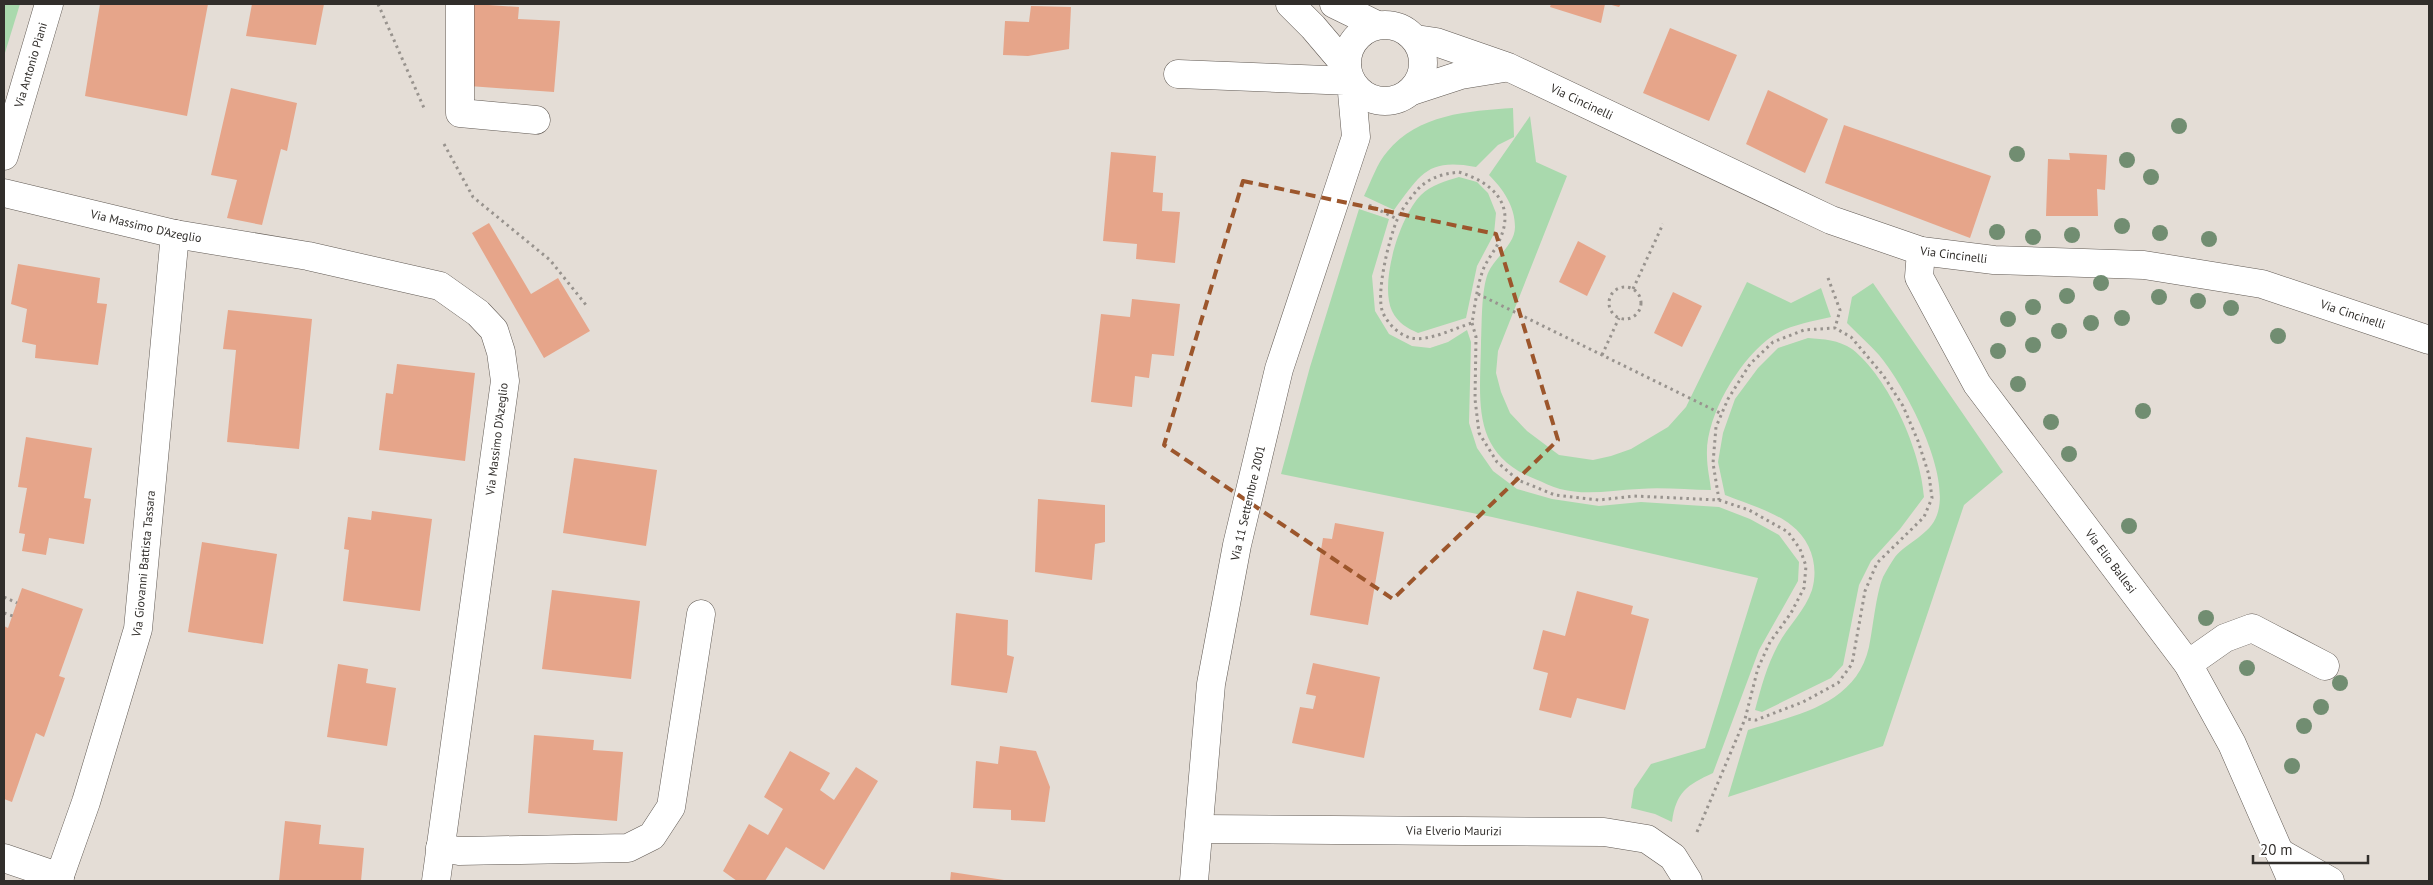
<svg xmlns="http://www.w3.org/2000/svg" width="2433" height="885" viewBox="0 0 2433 885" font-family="'PT Sans',sans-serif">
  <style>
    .green { fill: #a9d9ad }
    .building { fill: #e6a58a }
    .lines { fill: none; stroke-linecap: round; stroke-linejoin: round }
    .minor-casing { stroke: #615a54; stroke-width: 29 }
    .path { stroke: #98938e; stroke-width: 3; stroke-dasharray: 2.5 4; stroke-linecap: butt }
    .minor { stroke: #fff; stroke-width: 28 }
    .tree { fill: #718d71 }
    .marked { fill: none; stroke: #9c562c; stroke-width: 4; stroke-dasharray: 10 6; stroke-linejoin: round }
    .labels { text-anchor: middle; stroke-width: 4.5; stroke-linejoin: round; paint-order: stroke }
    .street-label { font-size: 12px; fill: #312e2b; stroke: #fff }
  </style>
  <rect width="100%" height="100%" fill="#e4ddd6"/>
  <g class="green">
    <polygon points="4,4 20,4 4,56"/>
    <path d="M1513,108L1514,137L1498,145L1476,167C1427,158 1421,174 1394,210L1364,196C1371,182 1377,163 1387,152C1418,114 1468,111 1513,108Z"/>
    <path d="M1530,116L1536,162L1567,176L1498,351L1496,373L1501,392L1510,413L1527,431L1559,455L1593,460L1611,456L1631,449L1668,427L1686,407L1747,282L1791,303L1821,288L1831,317C1809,322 1784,326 1767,340C1737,364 1705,418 1707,456C1707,468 1710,479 1711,490C1688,490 1663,487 1639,489C1612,490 1587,496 1560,489C1552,487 1543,482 1535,479C1471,453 1480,403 1481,344C1482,325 1481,291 1488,273C1494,258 1515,245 1515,227C1515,206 1503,189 1489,175Z"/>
    <path d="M1459,177L1477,182L1488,193L1496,213L1494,234L1477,266L1466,318L1418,333C1407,328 1398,323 1392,311C1379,283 1400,216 1421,195C1431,185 1446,181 1459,177Z"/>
    <path d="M1359,209L1389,219L1372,276L1375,311L1389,334L1412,346L1430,348L1448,342L1467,330L1471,342L1469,423L1477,448L1493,471L1517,489L1552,499L1599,506L1641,502L1719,507L1750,519L1779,535L1799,562L1798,581L1759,650L1713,773C1687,785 1676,792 1672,822L1655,814L1631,808L1634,789L1651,764L1705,748L1758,578L1492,517L1281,474L1310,367Z"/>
    <path d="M1873,283L2003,472L1964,505L1883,746L1728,797L1748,730C1796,715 1856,705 1869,647C1873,628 1876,594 1883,577C1886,571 1891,563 1895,557C1907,542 1930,535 1937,515C1952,474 1905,386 1879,355C1869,344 1857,333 1847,323L1852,297Z"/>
    <path d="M1808,338C1823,339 1839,340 1852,349C1889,378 1921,451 1924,497L1900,529L1871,561L1859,585L1843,665L1831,678L1762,712L1755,710C1761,688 1767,665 1778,645C1788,626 1805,611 1812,590C1819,566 1811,540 1791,525C1777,513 1743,502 1725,495L1718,462L1723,433L1735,399L1758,368L1778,348Z"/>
  </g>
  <g class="building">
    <polygon points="100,4 208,4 187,116 85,96"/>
    <polygon points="252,4 324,4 316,45 246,36"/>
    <polygon points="474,4 519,7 518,19 560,21 554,92 469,86"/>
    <polygon points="1551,4 1605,4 1601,23 1550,7"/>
    <polygon points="1608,4 1621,4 1619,7"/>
    <polygon points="1031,6 1071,7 1069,49 1028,56 1003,55 1005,21 1029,22"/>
    <polygon points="1670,28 1737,55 1709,121 1643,93"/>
    <polygon points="231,88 297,103 287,151 281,149 262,225 227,218 237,180 211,175"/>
    <polygon points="1768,90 1828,119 1805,173 1746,144"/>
    <polygon points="1844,125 1991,176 1970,238 1825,183"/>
    <polygon points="1111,152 1156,156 1153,192 1163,193 1162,211 1180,212 1175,263 1136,259 1137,244 1103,241"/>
    <polygon points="2069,153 2107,155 2105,190 2097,189 2098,216 2046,216 2048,159 2070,160"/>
    <polygon points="489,223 531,294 558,278 590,331 544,358 472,233"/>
    <polygon points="1578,241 1606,256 1587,296 1559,282"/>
    <polygon points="18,264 100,278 97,303 107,304 98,365 35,358 36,345 22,342 27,309 11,304"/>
    <polygon points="1673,292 1702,306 1682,347 1654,333"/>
    <polygon points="1132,299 1180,304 1174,356 1152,354 1149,378 1135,376 1132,407 1091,402 1101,314 1130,317"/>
    <polygon points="228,310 312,319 299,449 227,442 236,350 223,349"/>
    <polygon points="397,364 475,373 465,461 379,450 386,393 393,394"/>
    <polygon points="26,437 92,448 84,498 91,499 84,544 49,538 46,555 22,551 25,534 19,533 27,488 18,487"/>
    <polygon points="574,458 657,470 646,546 563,533"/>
    <polygon points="1038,499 1105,505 1105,542 1095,544 1092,580 1035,572"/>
    <polygon points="372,511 432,519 420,611 343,601 349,550 344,549 348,517 371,520"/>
    <polygon points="1335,523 1384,532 1368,625 1310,615 1323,538 1332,539"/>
    <polygon points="202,542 277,554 263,644 188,632"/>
    <polygon points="22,588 83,609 59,676 65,678 44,737 36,733 12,802 4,799 4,626 8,628"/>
    <polygon points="552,590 640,601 631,679 542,669"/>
    <polygon points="1577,591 1633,606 1631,614 1649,619 1625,710 1577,698 1571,718 1539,710 1548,673 1533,669 1543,630 1565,636"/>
    <polygon points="956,613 1008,620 1007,655 1014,657 1007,693 951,685"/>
    <polygon points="1313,663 1380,677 1364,758 1292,743 1300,707 1313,709 1316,696 1306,694"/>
    <polygon points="338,664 368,669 366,683 396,688 387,746 327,737"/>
    <polygon points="534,735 594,740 593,750 623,752 617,821 528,813"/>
    <polygon points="1000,746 1036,751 1050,787 1045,822 1011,820 1011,810 973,808 976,761 998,764"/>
    <polygon points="790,751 830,773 820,790 834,800 856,767 878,781 824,870 786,847 765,881 737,881 723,871 749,824 768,835 783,809 764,797"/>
    <polygon points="285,821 321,825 319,844 364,848 361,881 279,881"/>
    <polygon points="951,872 1004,880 1004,881 950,881"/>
  </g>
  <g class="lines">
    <defs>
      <g id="minor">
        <polyline points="460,4 460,113 536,120"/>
        <polyline points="1290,4 1313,27 1347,67"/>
        <polyline points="1334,4 1377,25"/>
        <circle cx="1385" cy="63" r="38"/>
        <path id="s1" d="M1416,39L1436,42L1508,67L1831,220L1921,251L1994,260L2144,265L2262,284L2429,340"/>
        <polyline points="1178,74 1351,81 1356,137 1279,369 1237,545 1211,684 1194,881"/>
        <polyline points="1412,91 1461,75 1504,68"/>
        <path id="s2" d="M4,156L49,4"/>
        <path id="s3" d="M4,193L175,234L308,256L440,286L478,313L494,330L501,352L505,381L436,881"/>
        <path id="s4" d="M1921,251L1919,277L1977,384L2188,664L2232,744L2292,881"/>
        <polyline points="2188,664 2225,638 2252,628 2325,666"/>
        <path id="s5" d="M1199,829L1604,832L1647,839L1673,857L1688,881"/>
        <polyline points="440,848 459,851 628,848 652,836 671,807 701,614"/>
        <polyline points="2279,852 2330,881"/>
        <polyline points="4,858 60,877"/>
        <path id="s6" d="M58,881L86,802L138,629L175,234"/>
      </g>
    </defs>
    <use href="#minor" class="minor-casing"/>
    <g class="path">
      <polyline points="378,4 424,108"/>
      <polyline points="444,144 473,197 550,260 586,305"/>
      <path d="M1459,172C1491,182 1516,203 1500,239C1496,250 1487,259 1483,270C1477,286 1475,306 1472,323C1455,328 1428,342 1411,338C1399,335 1388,324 1383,313C1375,295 1389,239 1397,220C1401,210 1411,197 1418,189C1430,177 1443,174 1459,172Z"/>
      <polyline points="1369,205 1397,219"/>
      <polyline points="1828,278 1840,310 1835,328"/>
      <circle cx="1625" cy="303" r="16"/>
      <polyline points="1633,289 1663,224"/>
      <polyline points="1478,294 1722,414"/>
      <polyline points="1472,323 1476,337 1475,399 1479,433 1497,462 1518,480 1555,495 1599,500 1634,496 1719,500 1749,510 1788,532 1800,549 1806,566 1804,588 1791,613 1770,642 1758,668 1745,719 1756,720 1803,702 1838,683 1852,664 1865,591 1877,563 1924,517 1932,498 1929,475 1918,441 1903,406 1883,375 1851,337 1835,328 1804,330 1773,342 1750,364 1728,399 1716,427 1713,463 1719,500"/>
      <polyline points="1602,355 1619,318"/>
      <polyline points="4,597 17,603"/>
      <polyline points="4,613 13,616"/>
      <polyline points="1697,832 1745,719"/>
    </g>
    <use href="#minor" class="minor"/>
  </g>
  <g class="tree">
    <circle cx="2179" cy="126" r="8"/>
    <circle cx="2017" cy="154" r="8"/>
    <circle cx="2127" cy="160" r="8"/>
    <circle cx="2151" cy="177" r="8"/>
    <circle cx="2122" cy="226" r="8"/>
    <circle cx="1997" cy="232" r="8"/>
    <circle cx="2160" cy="233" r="8"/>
    <circle cx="2072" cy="235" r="8"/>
    <circle cx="2033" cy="237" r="8"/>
    <circle cx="2209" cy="239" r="8"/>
    <circle cx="2101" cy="283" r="8"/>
    <circle cx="2067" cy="296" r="8"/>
    <circle cx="2159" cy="297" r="8"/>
    <circle cx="2198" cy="301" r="8"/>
    <circle cx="2033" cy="307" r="8"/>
    <circle cx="2231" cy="308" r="8"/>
    <circle cx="2122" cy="318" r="8"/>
    <circle cx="2008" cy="319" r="8"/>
    <circle cx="2091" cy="323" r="8"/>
    <circle cx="2059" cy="331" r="8"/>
    <circle cx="2278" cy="336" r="8"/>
    <circle cx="2033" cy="345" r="8"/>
    <circle cx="1998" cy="351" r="8"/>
    <circle cx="2018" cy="384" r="8"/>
    <circle cx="2143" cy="411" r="8"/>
    <circle cx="2051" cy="422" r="8"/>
    <circle cx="2069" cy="454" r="8"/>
    <circle cx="2129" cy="526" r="8"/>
    <circle cx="2206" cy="618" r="8"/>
    <circle cx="2247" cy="668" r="8"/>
    <circle cx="2340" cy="683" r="8"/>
    <circle cx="2321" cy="707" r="8"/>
    <circle cx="2304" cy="726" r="8"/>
    <circle cx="2292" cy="766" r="8"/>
  </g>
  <path class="marked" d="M1243,181L1496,234L1558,440L1393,599L1164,445Z"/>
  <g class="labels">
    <g class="street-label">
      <text dy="4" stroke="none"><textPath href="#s2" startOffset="95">Via Antonio Piani</textPath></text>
      <text dy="4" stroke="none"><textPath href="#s1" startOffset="178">Via Cincinelli</textPath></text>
      <text dy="4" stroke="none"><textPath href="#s3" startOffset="146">Via Massimo D'Azeglio</textPath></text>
      <text dy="4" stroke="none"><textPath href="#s1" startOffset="582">Via Cincinelli</textPath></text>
      <text dy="4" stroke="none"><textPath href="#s1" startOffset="988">Via Cincinelli</textPath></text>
      <text transform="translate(497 439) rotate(-83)" y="4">Via Massimo D'Azeglio</text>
      <text transform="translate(1248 503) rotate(-77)" y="4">Via 11 Settembre 2001</text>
      <text dy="4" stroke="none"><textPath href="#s4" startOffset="370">Via Elio Ballesi</textPath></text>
      <text dy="4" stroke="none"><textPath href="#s6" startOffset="330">Via Giovanni Battista Tassara</textPath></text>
      <text dy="4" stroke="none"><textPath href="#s5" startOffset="255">Via Elverio Maurizi</textPath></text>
    </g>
  </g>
  <rect width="2433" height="885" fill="none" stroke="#312e2b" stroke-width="10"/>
  <path d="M2253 855v8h115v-8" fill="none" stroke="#312e2b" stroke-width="2.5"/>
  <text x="2260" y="855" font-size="15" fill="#312e2b" stroke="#ffffff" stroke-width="4" paint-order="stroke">20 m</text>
</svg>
